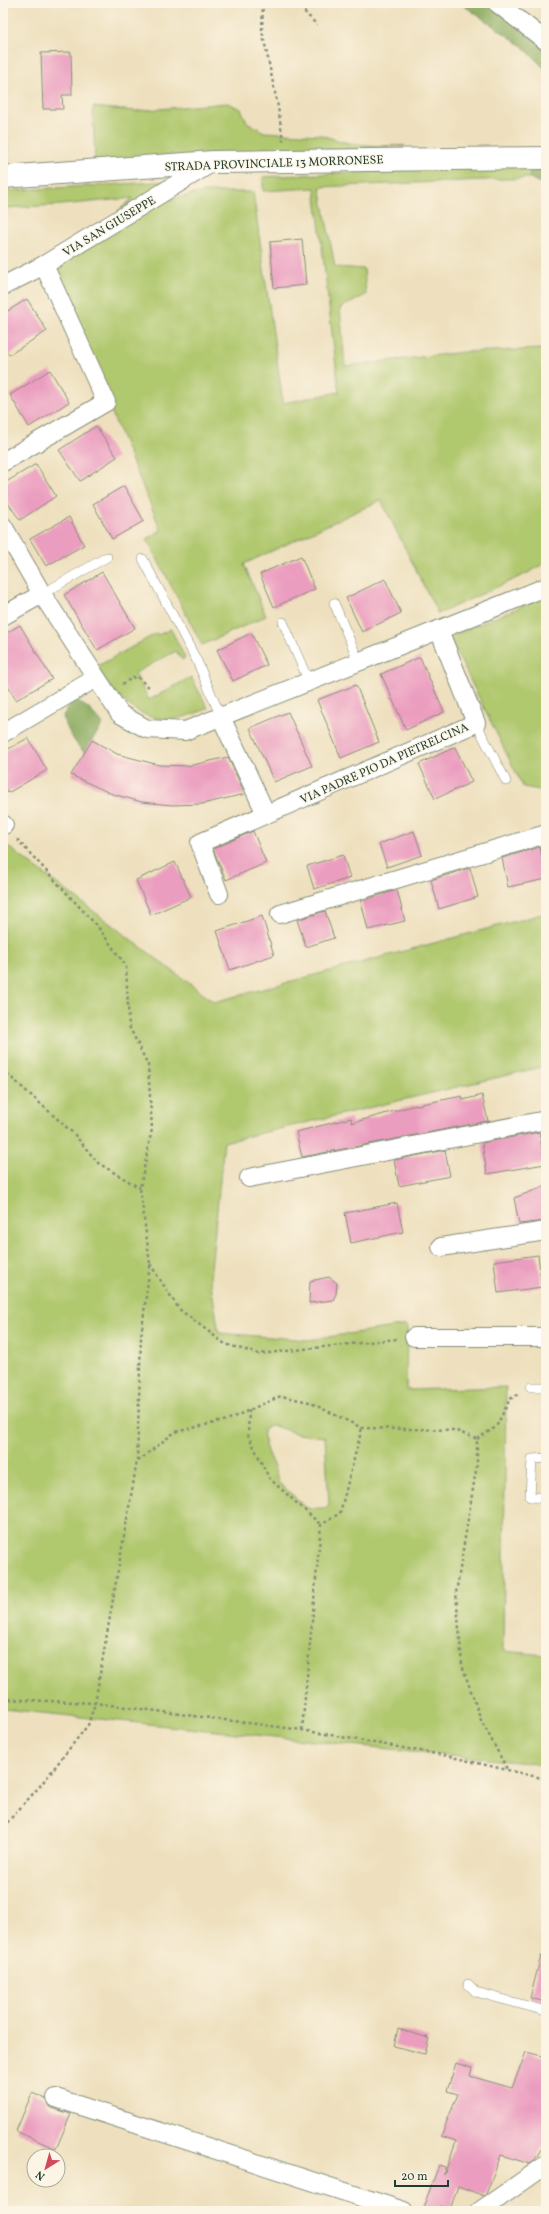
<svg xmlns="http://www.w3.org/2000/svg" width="549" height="2214" viewBox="0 0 549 2214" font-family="Vollkorn,serif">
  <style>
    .green { fill: #b0c86e; stroke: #688251; fill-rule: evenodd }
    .forest { fill: #8cac61; stroke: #56744a }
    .building { fill: #eb9dbf }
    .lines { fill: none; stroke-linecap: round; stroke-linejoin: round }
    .lane-casing { stroke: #868e79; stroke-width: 10 }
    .street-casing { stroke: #868e79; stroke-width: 20 }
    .secondary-casing { stroke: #868e79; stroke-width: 24 }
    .path { stroke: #868e79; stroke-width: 2.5; stroke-dasharray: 3 3; stroke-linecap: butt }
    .lane { stroke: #fff; stroke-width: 9 }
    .street { stroke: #fff; stroke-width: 18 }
    .secondary { stroke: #fff; stroke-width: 22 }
    .labels { text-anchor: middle; stroke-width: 3; stroke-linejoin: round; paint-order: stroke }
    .street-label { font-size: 12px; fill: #1f3d34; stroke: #fcf5e5 }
  </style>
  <rect width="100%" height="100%" fill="#fcf5e5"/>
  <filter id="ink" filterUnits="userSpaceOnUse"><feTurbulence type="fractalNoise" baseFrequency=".025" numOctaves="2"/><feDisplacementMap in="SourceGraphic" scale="8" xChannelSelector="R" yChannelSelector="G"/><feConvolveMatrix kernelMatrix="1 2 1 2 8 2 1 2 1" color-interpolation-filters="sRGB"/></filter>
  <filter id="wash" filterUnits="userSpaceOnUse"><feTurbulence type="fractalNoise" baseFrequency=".012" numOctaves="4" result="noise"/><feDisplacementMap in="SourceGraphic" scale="16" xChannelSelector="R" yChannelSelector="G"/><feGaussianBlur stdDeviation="0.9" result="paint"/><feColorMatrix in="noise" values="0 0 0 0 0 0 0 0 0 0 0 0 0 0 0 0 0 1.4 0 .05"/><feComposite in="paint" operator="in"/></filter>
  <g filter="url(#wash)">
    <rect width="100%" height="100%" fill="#eee0be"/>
    <g class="green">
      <polygon points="3,86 9,167 3,167"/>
      <polygon points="228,103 241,109 247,122 264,132 320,135 348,143 376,146 405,146 95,163 93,107 135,111"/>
      <polygon points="531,163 530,178 320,187 335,267 364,269 366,295 340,308 345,366 464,352 546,349 546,562 530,572 438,614 381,500 244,564 266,616 202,645 147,539 161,530 50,266 160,201 205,192 253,192 283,403 339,392 315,188 263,191 263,177"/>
      <polygon points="174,181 117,212 133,198 61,205 3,208 3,191"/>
      <polygon points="546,596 546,791 523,787 449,637"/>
      <path d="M171,629L185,658L182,660L176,651L135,673L149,700L191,677L208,708C154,734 126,711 96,667L157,633L158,635Z"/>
      <path d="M3,843L214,1002L546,913V1066L224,1142L210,1278L219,1333L308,1340L407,1325L406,1390L506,1387L503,1651L546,1655V1765L3,1709ZM272,1425L298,1434L325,1437L329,1504L325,1508H307L278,1482C276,1463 259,1447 265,1427Z"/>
    </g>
    <g class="forest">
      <polygon points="460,3 492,3 546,49 546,70 521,45"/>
      <polygon points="531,163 546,165 546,186 530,178"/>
      <path d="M78,701L89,709L103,724L84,752C74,742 67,730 63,716L71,703Z"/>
    </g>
    <g id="blocks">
      <g class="building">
        <polygon points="71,52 72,95 62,95 63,109 43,109 41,53"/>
        <polygon points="302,239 306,285 274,288 270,242"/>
        <polygon points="27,299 47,331 9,355 3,344 3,314"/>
        <polygon points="50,370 69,402 29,427 10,395"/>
        <polygon points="96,426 117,457 80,481 59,450"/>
        <polygon points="36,464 56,496 20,520 3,496 3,484"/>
        <polygon points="124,486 144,521 112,539 93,504"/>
        <polygon points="69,517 84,545 46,566 30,539"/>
        <polygon points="301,556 315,589 274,607 260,574"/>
        <polygon points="102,572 135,628 97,650 64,595"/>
        <polygon points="385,579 401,613 362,632 346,598"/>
        <polygon points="20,625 52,679 16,700 3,678 3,635"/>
        <polygon points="251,633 267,665 233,681 217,650"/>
        <polygon points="420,657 444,712 406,730 381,674"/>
        <polygon points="356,685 379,742 341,758 317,700"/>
        <polygon points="288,712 312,766 274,782 250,728"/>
        <polygon points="28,738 47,770 8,793 3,785 3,752"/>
        <polygon points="92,740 117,754 159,765 188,766 228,757 245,794 202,804 172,805 142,802 112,794 71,775"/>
        <polygon points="455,747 472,782 435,799 419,764"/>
        <polygon points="253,831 266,863 226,880 213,849"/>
        <polygon points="414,831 422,855 387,867 379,844"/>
        <polygon points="540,847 546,879 508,887 502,858"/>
        <polygon points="343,855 350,878 314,889 307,866"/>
        <polygon points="175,862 191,897 151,915 136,880"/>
        <polygon points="470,868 478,897 439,909 431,880"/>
        <polygon points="397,890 405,921 368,930 361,901"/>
        <polygon points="325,911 334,938 306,947 297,920"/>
        <polygon points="262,916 274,955 230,970 217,931"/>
        <polygon points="482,1095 488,1121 302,1157 296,1132 351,1118 352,1123 412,1106 462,1096 463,1100"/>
        <polygon points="539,1132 545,1164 487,1174 482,1143"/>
        <polygon points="445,1150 450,1176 399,1186 394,1160"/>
        <polygon points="546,1186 546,1221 519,1224 514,1198"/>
        <polygon points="397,1203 403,1232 351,1243 345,1213"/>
        <polygon points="538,1255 542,1287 498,1293 494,1261"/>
        <polygon points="329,1277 337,1283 336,1294 333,1300 309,1303 310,1281"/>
        <polygon points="541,1956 546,1957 546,2002 530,1998"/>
        <polygon points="398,2029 429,2038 425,2054 394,2046"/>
        <polygon points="526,2052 546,2057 546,2141 534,2161 530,2164 501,2155 486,2194 484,2196 458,2186 450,2210 439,2206 438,2211 422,2211 439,2165 445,2167 444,2175 456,2141 441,2136 458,2094 447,2091 456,2063 472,2068 470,2076 512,2088"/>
        <polygon points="32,2093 46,2099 48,2105 52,2108 71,2114 56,2149 16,2131"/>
      </g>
    </g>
  </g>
  <g filter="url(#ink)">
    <use href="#blocks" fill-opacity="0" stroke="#868e79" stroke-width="1"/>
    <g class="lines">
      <defs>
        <g id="lane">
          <polyline points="143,559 197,661 221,717"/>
          <polyline points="42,594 107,557"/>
          <polyline points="334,603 359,662"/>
          <polyline points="283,622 309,682"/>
          <polyline points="476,723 506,781"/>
          <polyline points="531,1387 546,1387"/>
          <polyline points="546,1458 532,1459 530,1497 546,1498"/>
          <polyline points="468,1984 476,1992 546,2011"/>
        </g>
        <g id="street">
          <polyline points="497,3 546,41"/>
          <polyline points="3,286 44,265 213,162"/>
          <polyline points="3,462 106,402 44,265"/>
          <polyline points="3,526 42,594 120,714 147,729 185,731 546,587"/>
          <polyline points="3,616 42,594"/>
          <polyline points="221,717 266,814"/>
          <polyline points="3,733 96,678"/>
          <polyline points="3,824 4,825"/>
          <polyline points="219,894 200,843 476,723 439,630"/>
          <polyline points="280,914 546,834"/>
          <polyline points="249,1178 546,1120"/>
          <polyline points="441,1247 546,1231"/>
          <polyline points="414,1337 546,1337"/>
          <polyline points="56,2098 404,2211"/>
          <polyline points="480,2211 546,2165"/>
        </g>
        <polyline id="secondary" points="3,177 213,162 546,158"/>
      </defs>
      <use href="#lane" class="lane-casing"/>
      <use href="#street" class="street-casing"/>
      <use href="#secondary" class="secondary-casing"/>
      <g class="path">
        <polyline points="263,3 262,30 278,107 283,141"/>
        <polyline points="296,3 317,25"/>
        <polyline points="122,684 136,676 150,688"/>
        <polyline points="3,1070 74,1134 98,1163 140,1188"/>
        <polyline points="150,1264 179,1309 225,1344 259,1354 397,1339"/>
        <polyline points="249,1410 248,1435 269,1478 321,1525"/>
        <polyline points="477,1439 496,1427 510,1399 520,1393"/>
        <polyline points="138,1461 175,1432 227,1420 281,1396 309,1402 362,1428 454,1430 477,1439 477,1464 456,1593 462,1665 481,1720 507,1769"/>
        <polyline points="3,1699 95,1703 302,1730 443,1755 546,1779"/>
        <polyline points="302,1730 321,1525 340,1513 362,1428"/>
        <polyline points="3,1827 40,1786 88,1725 95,1703 137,1461 141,1337 150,1264 140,1188 152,1129 148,1065 129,1026 126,966 98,927 15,837"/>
      </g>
      <use href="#lane" class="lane"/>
      <use href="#street" class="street"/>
      <use href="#secondary" class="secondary"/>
    </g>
  </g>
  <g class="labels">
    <g class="street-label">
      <text transform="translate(274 163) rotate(-2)" y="4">STRADA PROVINCIALE 13 MORRONESE</text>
      <text transform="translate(109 226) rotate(-31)" y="4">VIA SAN GIUSEPPE</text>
      <text transform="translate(384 763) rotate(-24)" y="4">VIA PADRE PIO DA PIETRELCINA</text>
    </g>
  </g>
  <rect width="549" height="2214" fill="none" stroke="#fcf5e5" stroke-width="16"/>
  <g transform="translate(46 2168) rotate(217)"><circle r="19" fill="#fcf5e5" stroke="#a4ab9e"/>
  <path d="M0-3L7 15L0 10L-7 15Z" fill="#d1495b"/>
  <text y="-6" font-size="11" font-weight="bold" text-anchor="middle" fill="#1f3d34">N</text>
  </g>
  <path d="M395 2180v6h53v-6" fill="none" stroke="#1f3d34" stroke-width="2"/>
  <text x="401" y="2180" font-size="12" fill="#1f3d34" stroke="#fcf5e5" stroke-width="3" paint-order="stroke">20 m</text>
</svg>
